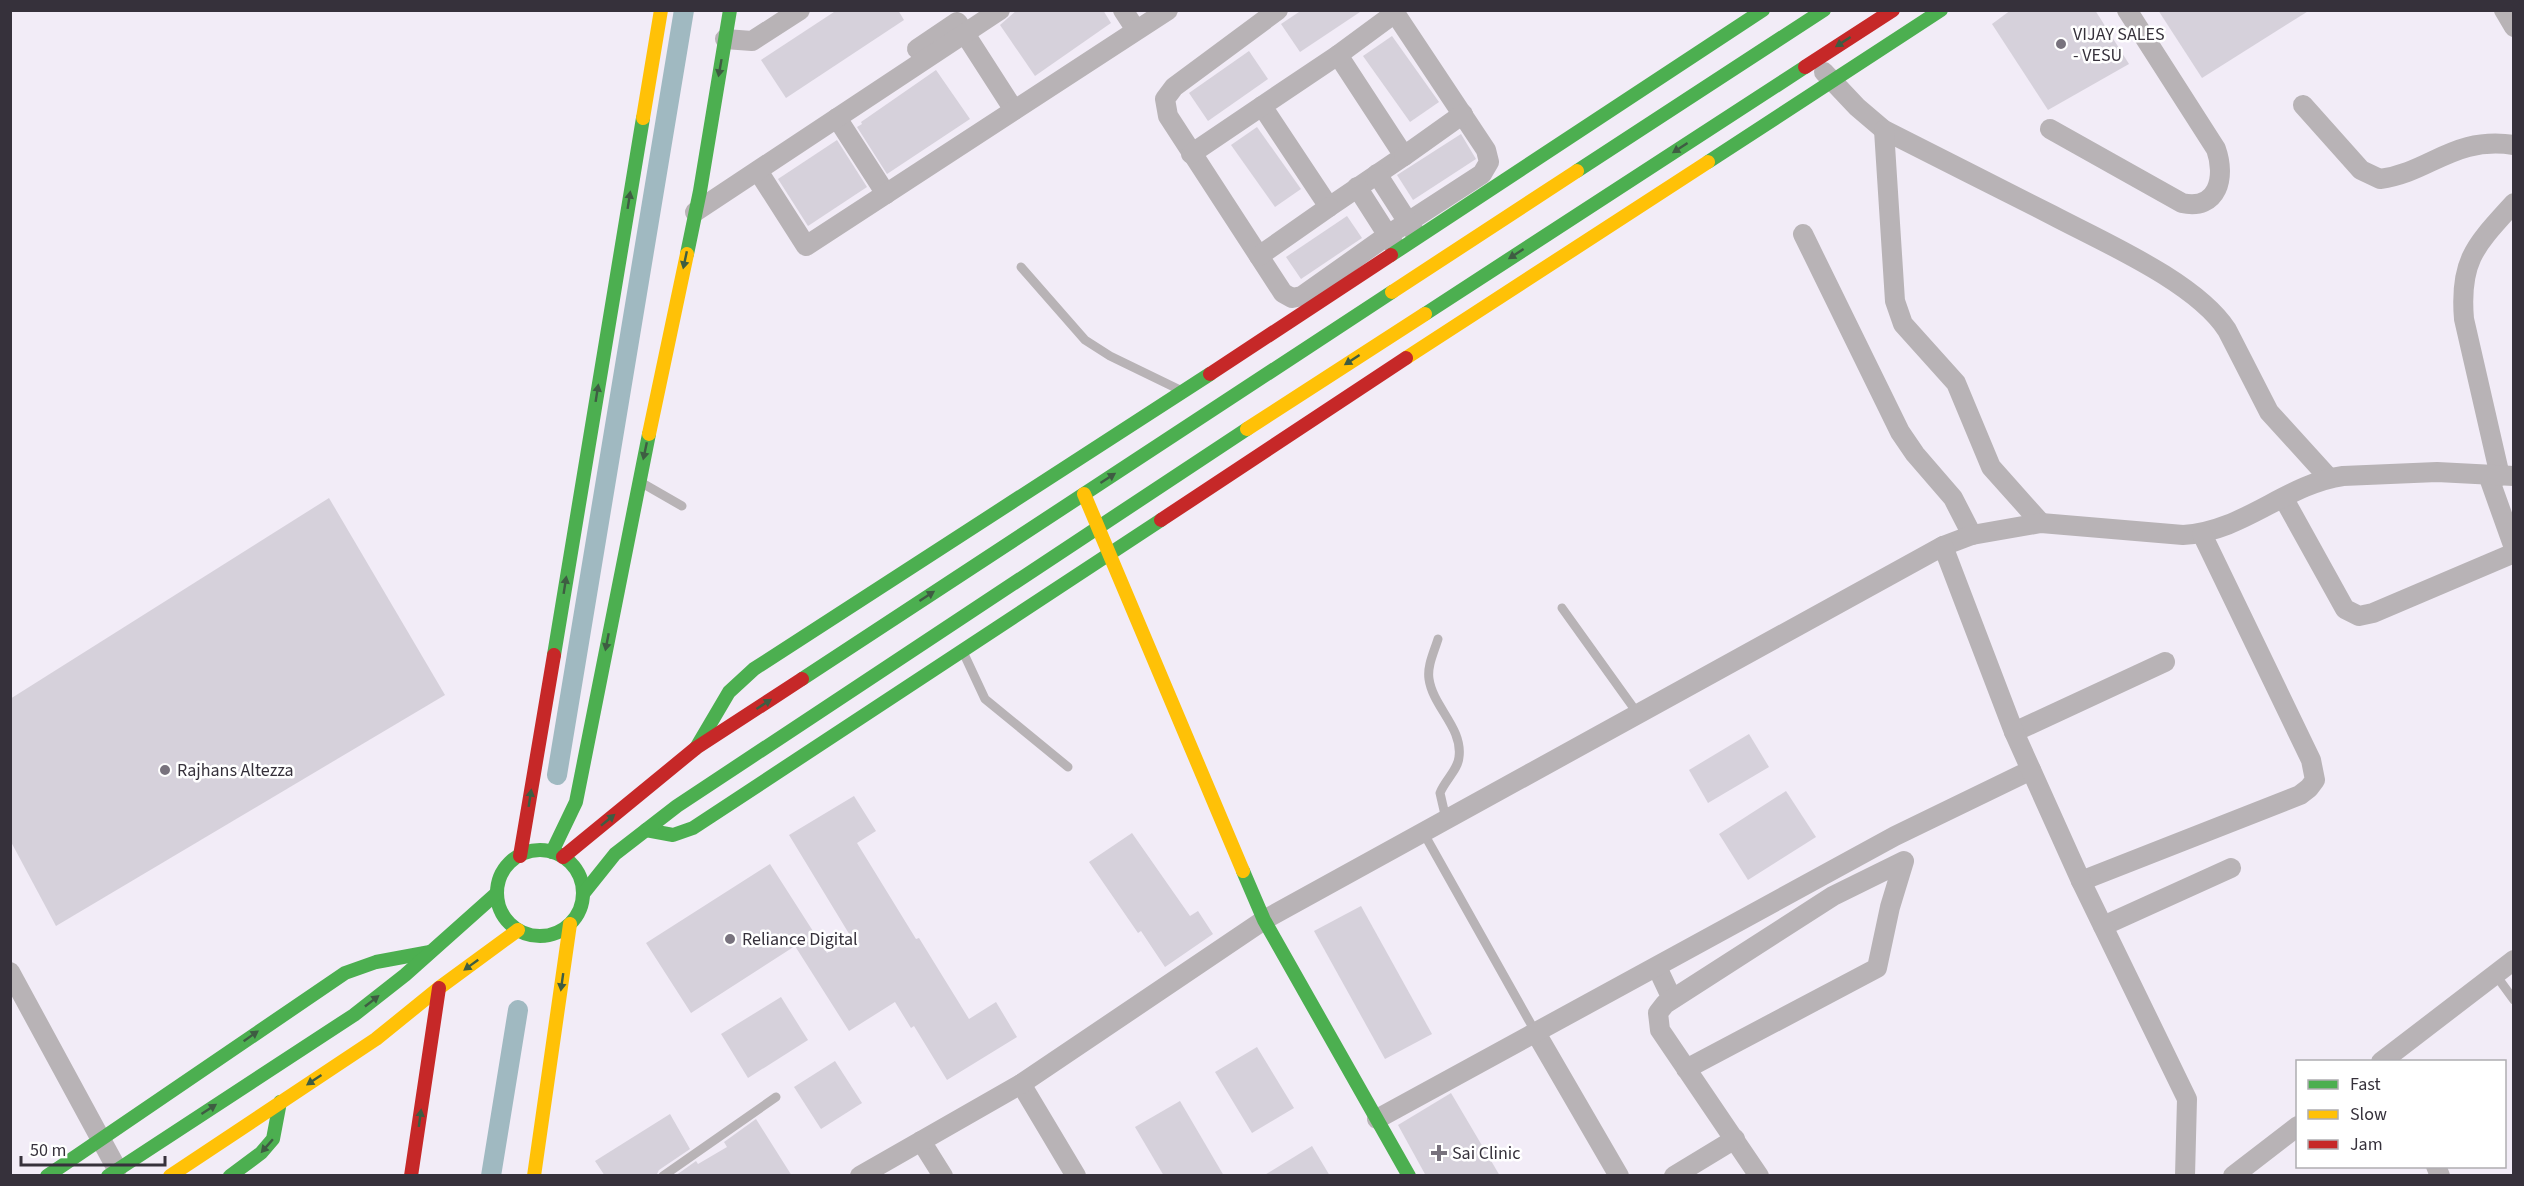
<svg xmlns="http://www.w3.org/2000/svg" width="2524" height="1186" viewBox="0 0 2524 1186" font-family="'Source Sans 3',sans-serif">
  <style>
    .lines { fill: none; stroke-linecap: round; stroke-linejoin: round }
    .canal { stroke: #a0b9c1; stroke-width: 20 }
    .building { fill: #d6d1db }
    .lane { stroke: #b8b3b6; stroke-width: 9 }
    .street { stroke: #b8b3b6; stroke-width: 20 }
    .fast { stroke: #4caf50; stroke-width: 14 }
    .slow { stroke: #ffc107; stroke-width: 14 }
    .jam { stroke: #c62828; stroke-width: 14 }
    .oneway { fill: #3e5d42 }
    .poi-dot { fill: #78727d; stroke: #fff; stroke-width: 2 }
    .labels { text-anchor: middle; stroke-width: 5; stroke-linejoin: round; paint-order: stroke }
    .poi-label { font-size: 18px; fill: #36313b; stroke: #fff; text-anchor: start }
  </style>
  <rect width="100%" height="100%" fill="#f2ecf7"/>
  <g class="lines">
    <g class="canal">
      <polyline points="557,775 684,10"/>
      <polyline points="491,1176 518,1010"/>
    </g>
  </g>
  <g class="building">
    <polygon points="837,10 898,10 904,20 786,98 761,60"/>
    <polygon points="1017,10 1103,10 1111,23 1035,76 1000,25"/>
    <polygon points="1302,10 1363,10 1300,52 1281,24"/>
    <polygon points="2011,10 2095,10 2129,64 2048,110 1992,24"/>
    <polygon points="2158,10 2310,10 2202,78"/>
    <polygon points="1392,36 1439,102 1410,122 1363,56"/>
    <polygon points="1249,51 1268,79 1208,121 1189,93"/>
    <polygon points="936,70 970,119 887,174 857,127 862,124 861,122"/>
    <polygon points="1257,127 1301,189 1275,207 1231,145"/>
    <polygon points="1461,134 1476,159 1413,200 1397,175"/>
    <polygon points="837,140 867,187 808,226 778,179"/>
    <polygon points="1347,216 1362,238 1301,279 1286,257"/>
    <polygon points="329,498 445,695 56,926 10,840 10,699"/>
    <polygon points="1749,734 1769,767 1708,803 1689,770"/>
    <polygon points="1786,791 1816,837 1748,880 1719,834"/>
    <polygon points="854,796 876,831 857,843 916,939 919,938 969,1019 996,1002 1017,1037 947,1080 914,1026 911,1028 895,1002 849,1031 795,946 691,1013 646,943 770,864 827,953 851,937 789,835"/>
    <polygon points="1132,833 1190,916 1198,911 1213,934 1165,967 1141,931 1138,933 1089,862"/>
    <polygon points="1361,906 1432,1034 1385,1059 1314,931"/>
    <polygon points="781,997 808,1040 748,1078 721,1034"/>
    <polygon points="1257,1047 1294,1108 1252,1133 1215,1072"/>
    <polygon points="835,1061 862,1103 821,1129 794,1087"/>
    <polygon points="1451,1093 1500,1176 1426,1176 1398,1125"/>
    <polygon points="1180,1101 1224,1176 1164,1176 1135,1127"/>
    <polygon points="670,1114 690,1149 659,1170 656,1176 605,1176 595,1161"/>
    <polygon points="756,1119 792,1176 675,1176 696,1161 698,1164 727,1147 724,1142"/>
    <polygon points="1312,1146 1330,1176 1263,1176"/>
  </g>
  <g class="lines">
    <g class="lane">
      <polyline points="1021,267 1085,340 1110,356 1178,389"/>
      <polyline points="642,483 682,506"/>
      <polyline points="1562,608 1638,714"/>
      <path d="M1438,639C1434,652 1427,666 1429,679C1433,707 1463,728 1459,757C1458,770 1445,780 1440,793L1446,819"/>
      <polyline points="964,654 985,699 1068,767"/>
      <polyline points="1423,832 1536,1033"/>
      <polyline points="2495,974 2514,1000"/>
      <polyline points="663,1176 776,1097"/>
    </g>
    <g class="street">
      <polyline points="1123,10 1136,30"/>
      <polyline points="1278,10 1174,87 1165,99 1168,116 1283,293 1292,298 1302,296 1388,235 1482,174 1489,162 1486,150 1393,10"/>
      <polyline points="2504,10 2514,27"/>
      <polyline points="958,23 1014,110"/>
      <polyline points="725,39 752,41 800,10"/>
      <polyline points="917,49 957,22"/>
      <polygon points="1338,55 1404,156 1329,207 1262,106"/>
      <polyline points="1338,55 1395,13"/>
      <path d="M1824,72L1857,107L1884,130C1940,158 1996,187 2052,215C2103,242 2196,282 2227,330L2269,412L2329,478"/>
      <path d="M2303,105L2361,170L2380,179C2431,172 2453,136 2514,145"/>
      <polyline points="837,118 886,194"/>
      <path d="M2050,129L2182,203C2218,211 2226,177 2216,149L2127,10"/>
      <polyline points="1884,130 1895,301 1903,324 1956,383 1991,467 2041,523"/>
      <polyline points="1191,154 1262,106"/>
      <polyline points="1404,156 1463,114"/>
      <polyline points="758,171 806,246 1168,10"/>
      <polyline points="1377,174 1415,233"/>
      <polyline points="1357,187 1394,245"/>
      <polyline points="695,212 1000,10"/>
      <polyline points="1803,234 1900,432 1915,454 1953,498 1972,535"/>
      <polyline points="1259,256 1329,207"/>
      <polyline points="2488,475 2514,548"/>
      <path d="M2500,476L2464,319C2459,260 2476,245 2514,203"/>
      <polyline points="2284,499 2345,609 2359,616 2373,613 2514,553"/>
      <path d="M1943,546L1972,535L2041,523L2183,535C2243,532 2286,484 2343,476L2437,472L2514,476"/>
      <polyline points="2014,732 2165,662"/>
      <polyline points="2081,881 2300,795 2309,788 2315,780 2311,760 2202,534"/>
      <polyline points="2103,926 2231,868"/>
      <polyline points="1657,967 1672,999"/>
      <polyline points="10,972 117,1169"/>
      <polyline points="1536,1033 1619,1176"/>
      <polyline points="2381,1062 2514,960"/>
      <polyline points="1686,1069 1877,968 1890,907 1904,861 1833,896 1665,1004 1658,1013 1660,1030 1759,1176"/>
      <polyline points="1021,1084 1076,1176"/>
      <polyline points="1377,1119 1895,836 2031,770"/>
      <polyline points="921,1141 943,1176"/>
      <polyline points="2436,1166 2440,1176"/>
      <polyline points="860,1176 1021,1084 1264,920 1943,546 2014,732 2081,881 2187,1099 2185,1176"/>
      <polyline points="1674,1176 1735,1139"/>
      <polyline points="2233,1176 2298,1126"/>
    </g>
    <g class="fast">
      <polyline points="1708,162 1941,10"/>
      <polyline points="1577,171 1824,10"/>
      <polyline points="687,254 700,191 730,10"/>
      <polyline points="1391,255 1763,10"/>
      <polyline points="1425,314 1805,67"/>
      <polyline points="554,655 643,118"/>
      <polyline points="802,679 1392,292"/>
      <polyline points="696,748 729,692 754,669 1210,374"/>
      <polyline points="646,830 673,835 693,828 1161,520"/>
      <circle cx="540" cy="893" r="43"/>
      <polyline points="552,852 576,802 649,434"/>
      <polyline points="1243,871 1264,920 1409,1176"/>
      <polyline points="583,894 615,854 677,806 1247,429"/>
      <polyline points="47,1176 345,973 376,962 430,952"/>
      <polyline points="108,1176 354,1015 405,975 497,893"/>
      <polyline points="230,1176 261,1153 273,1139 280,1102"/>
    </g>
    <g class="slow">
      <polyline points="643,118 661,10"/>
      <polyline points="1392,292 1577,171"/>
      <polyline points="1406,358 1708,162"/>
      <polyline points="1247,429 1425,314"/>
      <polyline points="649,434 687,254"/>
      <polyline points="1084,494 1243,871"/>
      <polyline points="170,1176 376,1039 439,988 518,930"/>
      <polyline points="534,1176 570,924"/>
    </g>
    <g class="jam">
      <polyline points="1805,67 1893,10"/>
      <polyline points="1210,374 1391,255"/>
      <polyline points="1161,520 1406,358"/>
      <polyline points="520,856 554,655"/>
      <polyline points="563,857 696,748 802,679"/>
      <polyline points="411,1176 439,988"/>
    </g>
  </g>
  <defs><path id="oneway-solid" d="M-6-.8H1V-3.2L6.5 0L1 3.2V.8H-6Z" transform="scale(1.5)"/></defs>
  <g class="oneway">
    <use href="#oneway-solid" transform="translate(1843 42) rotate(147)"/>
    <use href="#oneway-solid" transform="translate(720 68) rotate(100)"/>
    <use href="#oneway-solid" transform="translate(1680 148) rotate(147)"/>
    <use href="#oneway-solid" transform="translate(629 200) rotate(-81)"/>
    <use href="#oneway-solid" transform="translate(1516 254) rotate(147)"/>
    <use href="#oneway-solid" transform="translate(685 260) rotate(102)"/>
    <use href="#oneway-solid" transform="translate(1352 360) rotate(147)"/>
    <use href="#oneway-solid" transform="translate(597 393) rotate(-81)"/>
    <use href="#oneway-solid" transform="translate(645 451) rotate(102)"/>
    <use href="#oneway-solid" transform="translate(1108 478) rotate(-33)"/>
    <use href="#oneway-solid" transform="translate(565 585) rotate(-81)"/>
    <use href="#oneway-solid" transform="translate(927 596) rotate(-33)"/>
    <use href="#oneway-solid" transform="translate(607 642) rotate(101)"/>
    <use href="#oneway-solid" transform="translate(764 704) rotate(-33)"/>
    <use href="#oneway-solid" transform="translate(530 798) rotate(-81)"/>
    <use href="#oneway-solid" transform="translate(608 820) rotate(-39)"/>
    <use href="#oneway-solid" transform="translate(471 965) rotate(144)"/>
    <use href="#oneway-solid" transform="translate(562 982) rotate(98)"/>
    <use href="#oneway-solid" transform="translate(372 1001) rotate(-38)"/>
    <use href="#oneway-solid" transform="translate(251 1036) rotate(-35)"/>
    <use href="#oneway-solid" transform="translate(314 1080) rotate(146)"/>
    <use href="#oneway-solid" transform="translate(209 1109) rotate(-33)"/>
    <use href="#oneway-solid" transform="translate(420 1118) rotate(-82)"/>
    <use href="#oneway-solid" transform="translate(267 1146) rotate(131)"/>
  </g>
  <g class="poi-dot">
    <circle cx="2061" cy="44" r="6"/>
    <circle cx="165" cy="770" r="6"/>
    <circle cx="730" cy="939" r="6"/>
    <path d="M1436 1144h6v6h6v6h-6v6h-6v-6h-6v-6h6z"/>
  </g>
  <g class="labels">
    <g class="poi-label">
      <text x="2073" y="40">VIJAY SALES<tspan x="2073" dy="21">- VESU</tspan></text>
      <text x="177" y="776">Rajhans Altezza</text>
      <text x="742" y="945">Reliance Digital</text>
      <text x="1452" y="1159">Sai Clinic</text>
    </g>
  </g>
  <rect width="2524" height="1186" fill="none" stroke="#36313b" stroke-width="24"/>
  <rect x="2296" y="1060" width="210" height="108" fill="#ffffff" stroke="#afadb1" stroke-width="1.5"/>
  <rect x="2308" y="1080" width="30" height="9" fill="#4caf50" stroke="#afadb1" stroke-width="1.5"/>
  <text x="2350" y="1090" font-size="18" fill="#36313b">Fast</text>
  <rect x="2308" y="1110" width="30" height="9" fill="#ffc107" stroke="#afadb1" stroke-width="1.5"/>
  <text x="2350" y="1120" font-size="18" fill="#36313b">Slow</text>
  <rect x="2308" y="1140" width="30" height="9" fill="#c62828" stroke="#afadb1" stroke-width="1.5"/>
  <text x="2350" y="1150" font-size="18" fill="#36313b">Jam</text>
  <path d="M21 1156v9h144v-9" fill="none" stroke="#36313b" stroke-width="3"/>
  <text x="30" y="1156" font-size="18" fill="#36313b" stroke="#ffffff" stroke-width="4.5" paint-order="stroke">50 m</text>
</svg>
